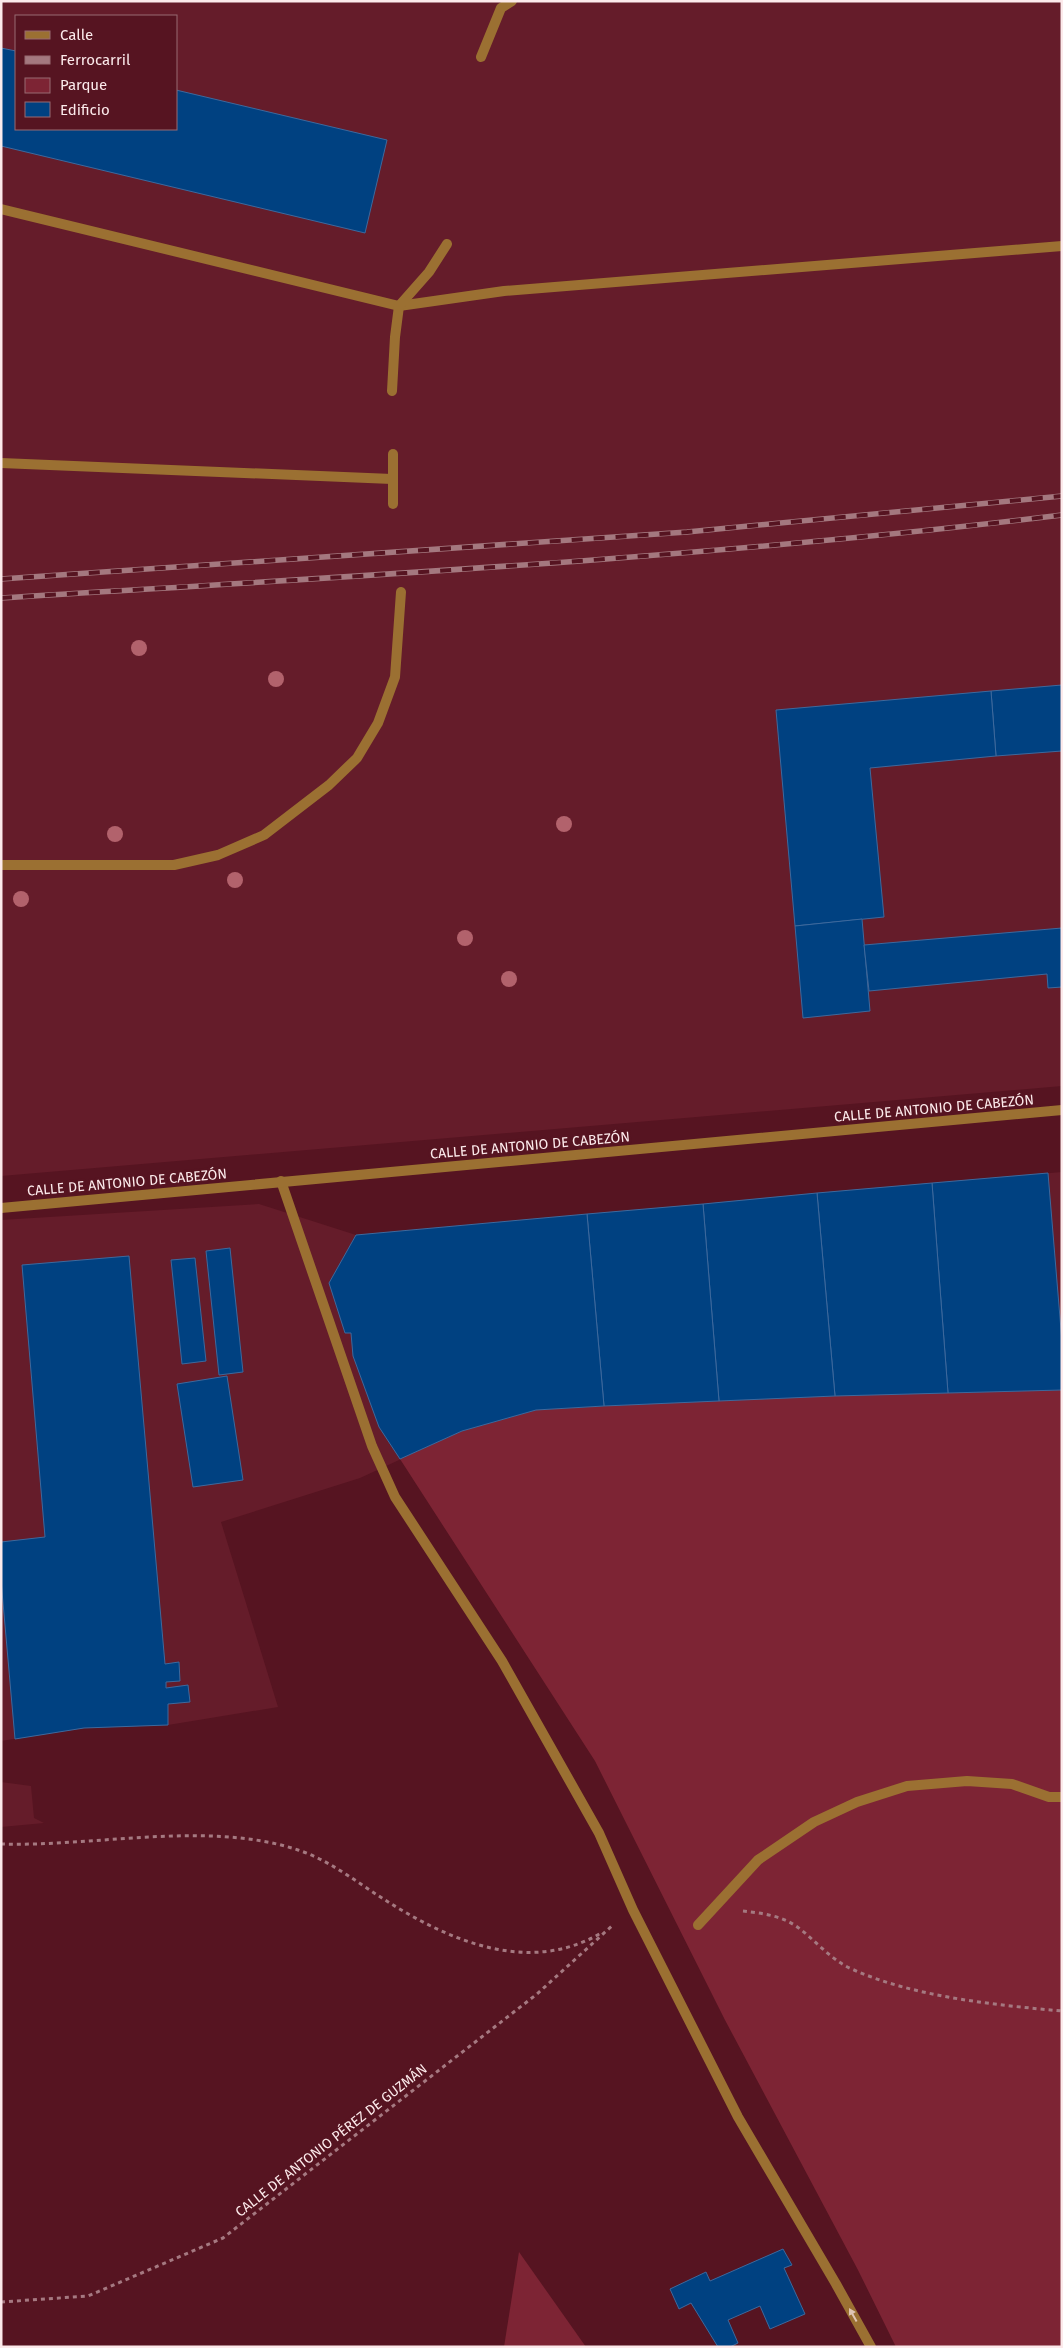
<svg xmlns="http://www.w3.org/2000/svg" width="1063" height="2348" viewBox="0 0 1063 2348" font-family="'Fira Sans',sans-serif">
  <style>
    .built { fill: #651c2a; fill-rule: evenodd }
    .green { fill: #7d2434 }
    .building { fill: #004181; stroke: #3d699d }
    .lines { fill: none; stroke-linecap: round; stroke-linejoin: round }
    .path { stroke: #a57981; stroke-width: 3; stroke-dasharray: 4 4; stroke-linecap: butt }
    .service { stroke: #9b7032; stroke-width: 10 }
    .minor { stroke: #9b7032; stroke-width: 10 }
    .rail-casing { stroke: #a4787f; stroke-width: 5.5 }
    .rail { stroke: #561421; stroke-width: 4; stroke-dasharray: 11; stroke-linecap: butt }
    .tree { fill: #b2626c }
    .oneway { fill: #dfc5b4 }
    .labels { text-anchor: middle; stroke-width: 5; stroke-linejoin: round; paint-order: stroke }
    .street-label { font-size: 14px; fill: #fceaeb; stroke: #561421 }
  </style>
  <rect width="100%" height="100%" fill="#561421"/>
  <g class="built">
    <path d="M1,1H1062V1086L1,1176ZM16,16H176V129H16Z"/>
    <polygon points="1062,1172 1062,1390 796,1396 462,1431 360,1478 221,1522 278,1707 168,1725 84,1728 1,1741 1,1220 259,1204 356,1235"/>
    <polygon points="1,1782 31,1786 34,1818 44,1823 1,1827"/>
  </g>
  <g class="green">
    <polygon points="1062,1390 1062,2347 896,2347 858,2270 725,2020 595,1761 400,1459 462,1431 536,1410 796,1396"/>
    <polygon points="519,2252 586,2347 504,2347"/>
  </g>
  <g class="building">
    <polygon points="1,48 16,51 16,129 176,129 176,90 387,140 365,233 1,146"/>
    <polygon points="1062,685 1062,751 996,756 991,691"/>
    <polygon points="991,691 996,756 870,768 884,917 795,926 776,710"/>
    <polygon points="862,919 870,1011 803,1018 795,926"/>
    <polygon points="1062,928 1062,987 1048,988 1047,974 869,991 864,945"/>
    <polygon points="1048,1173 1062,1342 1062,1390 948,1393 932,1183"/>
    <polygon points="932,1183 948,1393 835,1396 817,1193"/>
    <polygon points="817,1193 835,1396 719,1401 703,1204"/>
    <polygon points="703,1204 719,1401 604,1406 587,1214"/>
    <polygon points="587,1214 604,1406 536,1410 462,1431 400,1459 379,1427 353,1356 351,1333 345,1333 329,1283 356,1235"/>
    <polygon points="230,1248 243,1372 219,1375 206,1251"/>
    <polygon points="129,1256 165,1664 179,1662 180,1681 166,1682 166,1688 188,1685 190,1702 168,1704 168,1725 84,1728 15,1739 1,1580 1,1542 45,1537 22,1265"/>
    <polygon points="195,1258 206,1361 182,1364 171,1260"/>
    <polygon points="227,1376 243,1480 193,1487 177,1384"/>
    <polygon points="783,2249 792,2265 784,2268 805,2314 770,2329 760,2306 728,2320 738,2343 730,2347 718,2347 691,2303 679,2309 670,2289 706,2272 710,2281"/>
  </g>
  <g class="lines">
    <g class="path">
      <path d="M1,1844C96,1847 208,1820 298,1850C329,1860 355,1881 382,1898C447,1940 528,1976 601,1933"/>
      <path d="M743,1911C762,1913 784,1916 800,1929C818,1943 832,1961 854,1970C915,1997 995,2005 1062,2011"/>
      <polyline points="1,2302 88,2296 223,2238 537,1994 614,1924"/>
    </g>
    <g class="service">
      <polyline points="481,57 501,8 512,1"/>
      <polyline points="1,209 399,306 504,291 1062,246"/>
      <polyline points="392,391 395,337 399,306 429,272 447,244"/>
      <polyline points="1,463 392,479"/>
      <polyline points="393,504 393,454"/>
      <polyline points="1,865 174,865 218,855 264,835 329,785 357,758 378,723 395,677 401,592"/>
    </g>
    <g class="minor">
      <polyline points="281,1181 372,1446 395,1497 502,1661 599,1833 633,1910 738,2117 836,2284 871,2347"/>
      <polyline points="1,1208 1062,1110"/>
      <polyline points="698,1925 758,1860 814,1822 857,1802 907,1786 967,1781 1012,1784 1049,1797 1062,1797"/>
    </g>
    <defs>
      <g id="rail">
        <polyline points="1,579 687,532 1062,496"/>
        <path d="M1,598C355,576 710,558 1062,515"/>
      </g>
    </defs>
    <use href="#rail" class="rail-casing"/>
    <use href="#rail" class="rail"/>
  </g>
  <g class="tree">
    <circle cx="139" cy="648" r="8"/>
    <circle cx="276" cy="679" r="8"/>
    <circle cx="564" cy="824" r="8"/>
    <circle cx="115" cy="834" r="8"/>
    <circle cx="235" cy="880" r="8"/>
    <circle cx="21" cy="899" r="8"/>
    <circle cx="465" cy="938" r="8"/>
    <circle cx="509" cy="979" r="8"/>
  </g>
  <defs><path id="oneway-solid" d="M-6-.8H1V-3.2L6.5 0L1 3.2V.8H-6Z" transform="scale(1.25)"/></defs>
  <use class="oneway" href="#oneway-solid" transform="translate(853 2315) rotate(-119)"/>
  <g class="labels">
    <g class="street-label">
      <text transform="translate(934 1108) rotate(-5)" y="5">CALLE DE ANTONIO DE CABEZÓN</text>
      <text transform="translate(530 1145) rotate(-5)" y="5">CALLE DE ANTONIO DE CABEZÓN</text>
      <text transform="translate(127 1182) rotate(-5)" y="5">CALLE DE ANTONIO DE CABEZÓN</text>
      <text transform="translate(331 2140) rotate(-38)" y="5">CALLE DE ANTONIO PÉREZ DE GUZMÁN</text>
    </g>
  </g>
  <rect width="1063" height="2348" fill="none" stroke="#fceaeb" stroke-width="5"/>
  <rect x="15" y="15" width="162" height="115" fill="#561421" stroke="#986a72"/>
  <rect x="25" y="31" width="25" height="8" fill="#9b7032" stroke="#986a72"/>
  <text x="60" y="40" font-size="15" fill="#fceaeb">Calle</text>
  <rect x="25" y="56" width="25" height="8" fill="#a4787f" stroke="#986a72"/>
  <text x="60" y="65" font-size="15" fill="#fceaeb">Ferrocarril</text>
  <rect x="25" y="78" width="25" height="15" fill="#7d2434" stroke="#986a72"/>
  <text x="60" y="90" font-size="15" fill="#fceaeb">Parque</text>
  <rect x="25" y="102" width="25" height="15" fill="#004181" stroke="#986a72"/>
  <text x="60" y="115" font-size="15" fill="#fceaeb">Edificio</text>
</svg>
